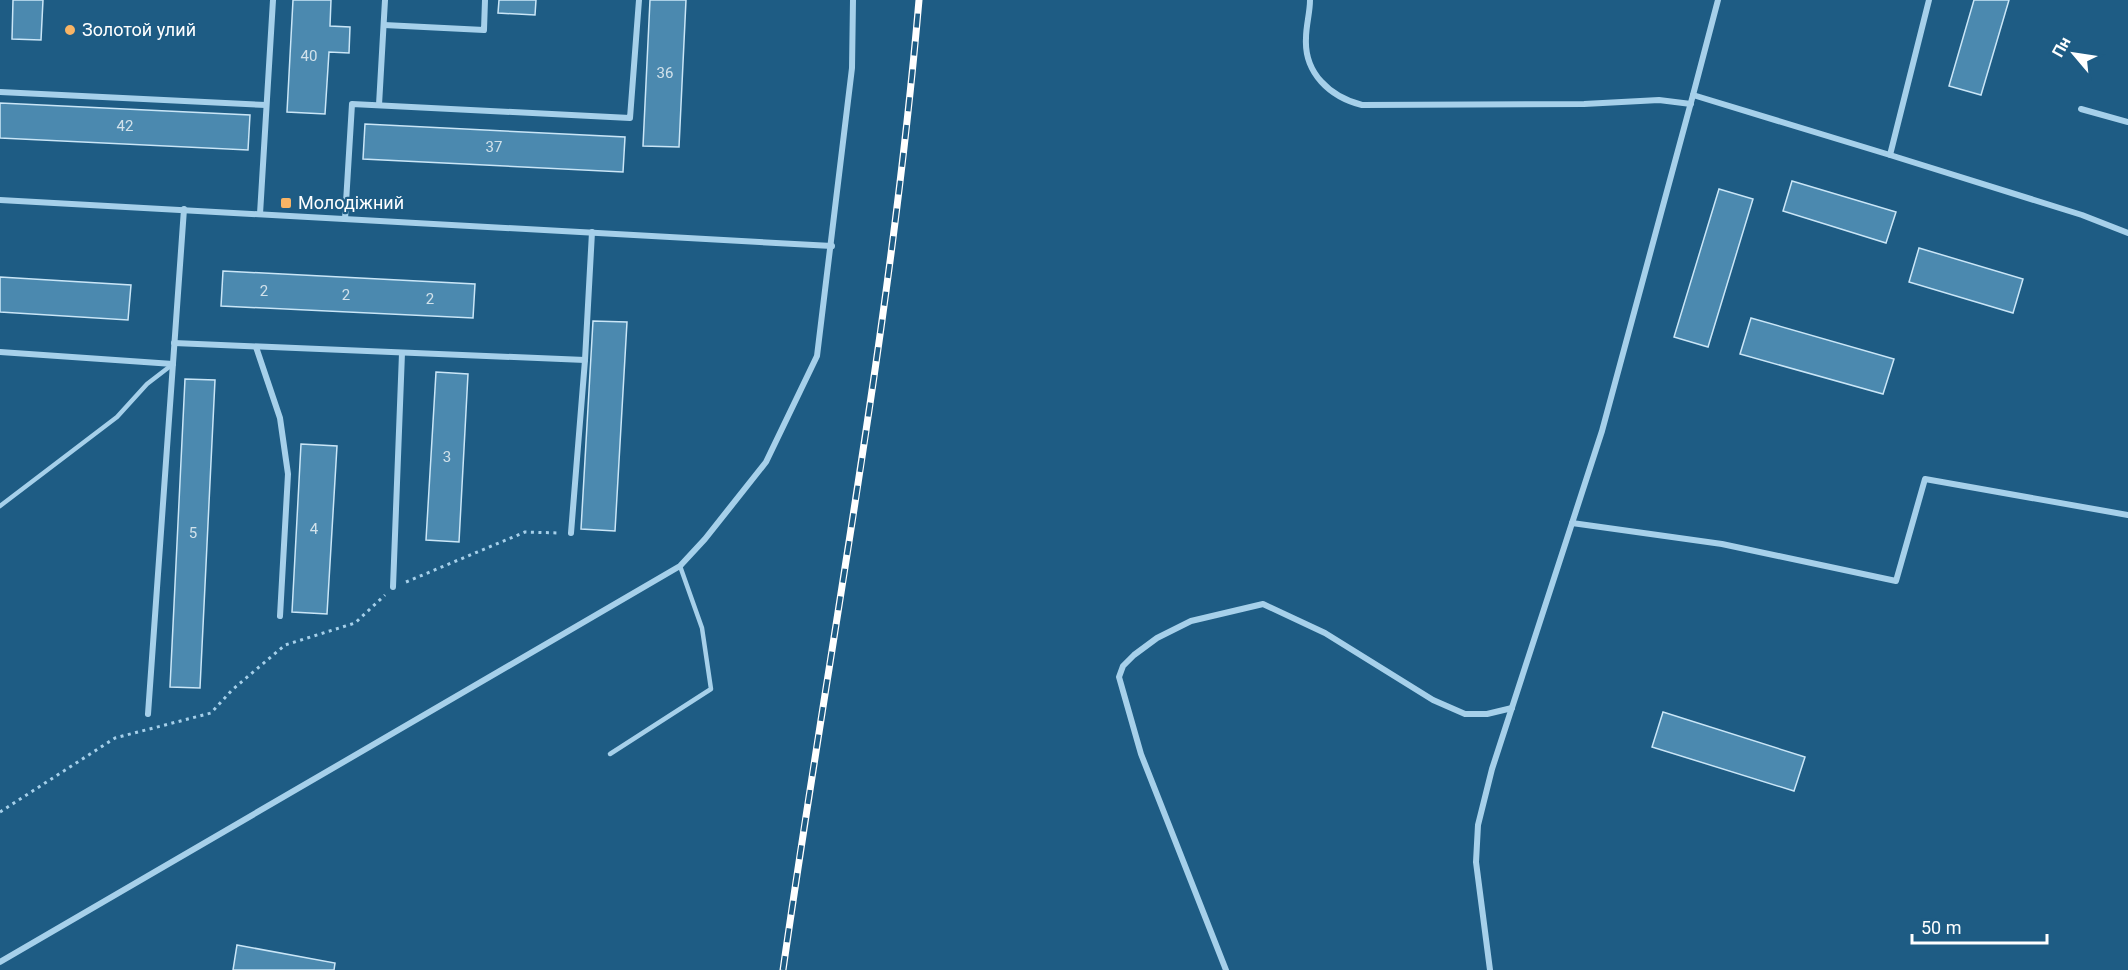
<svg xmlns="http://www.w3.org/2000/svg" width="2128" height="970" viewBox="0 0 2128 970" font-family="Roboto,sans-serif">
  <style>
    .building { fill: #4b89af; stroke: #cae6f7; stroke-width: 1.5 }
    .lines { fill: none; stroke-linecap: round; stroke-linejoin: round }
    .path { stroke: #a6d0ea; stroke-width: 3; stroke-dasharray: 3 4.5; stroke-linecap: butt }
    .lane { stroke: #a6d0ea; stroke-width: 4.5 }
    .street { stroke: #a6d0ea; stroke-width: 6 }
    .rail-casing { stroke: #fff; stroke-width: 7 }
    .rail { stroke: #1e5c84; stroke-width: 4.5; stroke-dasharray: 14; stroke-linecap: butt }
    .poi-dot { fill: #f8b465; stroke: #1e5c84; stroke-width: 2 }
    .labels { text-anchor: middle; stroke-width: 4.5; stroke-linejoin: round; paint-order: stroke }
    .number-label { font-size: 15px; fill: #d2e2eb }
    .poi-label { font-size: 18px; fill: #fff; stroke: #1e5c84; text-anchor: start }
  </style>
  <rect width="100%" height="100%" fill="#1e5c84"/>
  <g class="building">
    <polygon points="13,0 43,0 41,40 12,39"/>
    <polygon points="293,0 331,0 330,26 350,27 349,53 329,52 325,114 287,112"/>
    <polygon points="499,0 536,0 535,15 498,13"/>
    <polygon points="650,0 686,0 679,147 643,146"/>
    <polygon points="1974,0 2009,0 1981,95 1949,86"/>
    <polygon points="0,103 250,115 248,150 0,138"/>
    <polygon points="365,124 625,137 623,172 363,159"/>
    <polygon points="1792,181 1896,212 1886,243 1783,211"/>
    <polygon points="1719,189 1753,199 1708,347 1674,337"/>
    <polygon points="1919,248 2023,279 2013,313 1909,282"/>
    <polygon points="223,271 475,284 473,318 221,306"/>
    <polygon points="0,277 131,285 128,320 0,312"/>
    <polygon points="1751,318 1894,359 1883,394 1740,354"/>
    <polygon points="593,321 627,322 615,531 581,529"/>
    <polygon points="436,372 468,374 459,542 426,540"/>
    <polygon points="185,379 215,380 200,688 170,687"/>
    <polygon points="301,444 337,446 327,614 292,612"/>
    <polygon points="1663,712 1805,757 1794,791 1652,747"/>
    <polygon points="237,945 335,963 334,970 233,970"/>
  </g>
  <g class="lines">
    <g class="path">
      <polyline points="406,582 525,532 560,533"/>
      <polyline points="0,812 115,738 211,713 232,690 285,645 355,623 385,595"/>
    </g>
    <g class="lane">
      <polyline points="0,506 117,417 147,384 173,364"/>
      <polyline points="610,754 711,689 702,628 680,566"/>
    </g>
    <g class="street">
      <path d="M1310,0C1310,13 1306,25 1306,38C1304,73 1330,97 1362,105L1584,104L1659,100L1691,104"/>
      <polyline points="384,25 484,30 485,0"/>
      <polyline points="0,92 266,105"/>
      <polyline points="1693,95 1718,0"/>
      <polyline points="379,105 385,0"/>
      <polyline points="2081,109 2128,122"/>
      <polyline points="1890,155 2082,215 2128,233"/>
      <polyline points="0,200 832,246"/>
      <polyline points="260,214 273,0"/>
      <polyline points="345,219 352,104 630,118 639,0"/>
      <polyline points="174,343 585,360"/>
      <polyline points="256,347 280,418 288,474 280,616"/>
      <polyline points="0,352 173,364"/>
      <polyline points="1572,523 1722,544 1896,581 1925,479 2128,515"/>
      <polyline points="571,533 585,360 592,232"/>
      <polyline points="393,587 402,353"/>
      <polyline points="148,714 184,209"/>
      <polyline points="0,962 680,566 705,539 766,462 817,356 852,68 853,0"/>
      <polyline points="1226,970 1141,754 1119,677 1123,666 1134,655 1157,638 1191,621 1263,604 1325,633 1433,700 1465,714 1487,714 1512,708"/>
      <polyline points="1490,970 1476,862 1478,825 1492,769 1602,431 1693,95 1890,155 1929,0"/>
    </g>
    <defs>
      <path id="rail" d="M783,970C829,647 891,325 919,0"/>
    </defs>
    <use href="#rail" class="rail-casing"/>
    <use href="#rail" class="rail"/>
  </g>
  <g class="poi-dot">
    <circle cx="70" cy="30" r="6"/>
    <rect x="280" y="197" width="12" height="12" rx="3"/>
  </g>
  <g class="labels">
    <g class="number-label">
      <text x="309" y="61">40</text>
      <text x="665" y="78">36</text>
      <text x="125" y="131">42</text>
      <text x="494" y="152">37</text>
      <text x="264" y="296">2</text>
      <text x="346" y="300">2</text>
      <text x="430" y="304">2</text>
      <text x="447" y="462">3</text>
      <text x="314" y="534">4</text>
      <text x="193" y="538">5</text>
    </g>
    <g class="poi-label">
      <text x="82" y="36">Золотой улий</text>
      <text x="298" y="209">Молодіжний</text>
    </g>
  </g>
  <g transform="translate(2074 54) rotate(299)" stroke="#1e5c84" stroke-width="4.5" paint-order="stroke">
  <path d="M0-4.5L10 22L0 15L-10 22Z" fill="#ffffff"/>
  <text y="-9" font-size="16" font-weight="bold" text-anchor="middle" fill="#ffffff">Пн</text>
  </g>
  <path d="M1912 934v9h135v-9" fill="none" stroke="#ffffff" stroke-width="3"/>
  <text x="1921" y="934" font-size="18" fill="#ffffff" stroke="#1e5c84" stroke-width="4.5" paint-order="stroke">50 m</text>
</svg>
